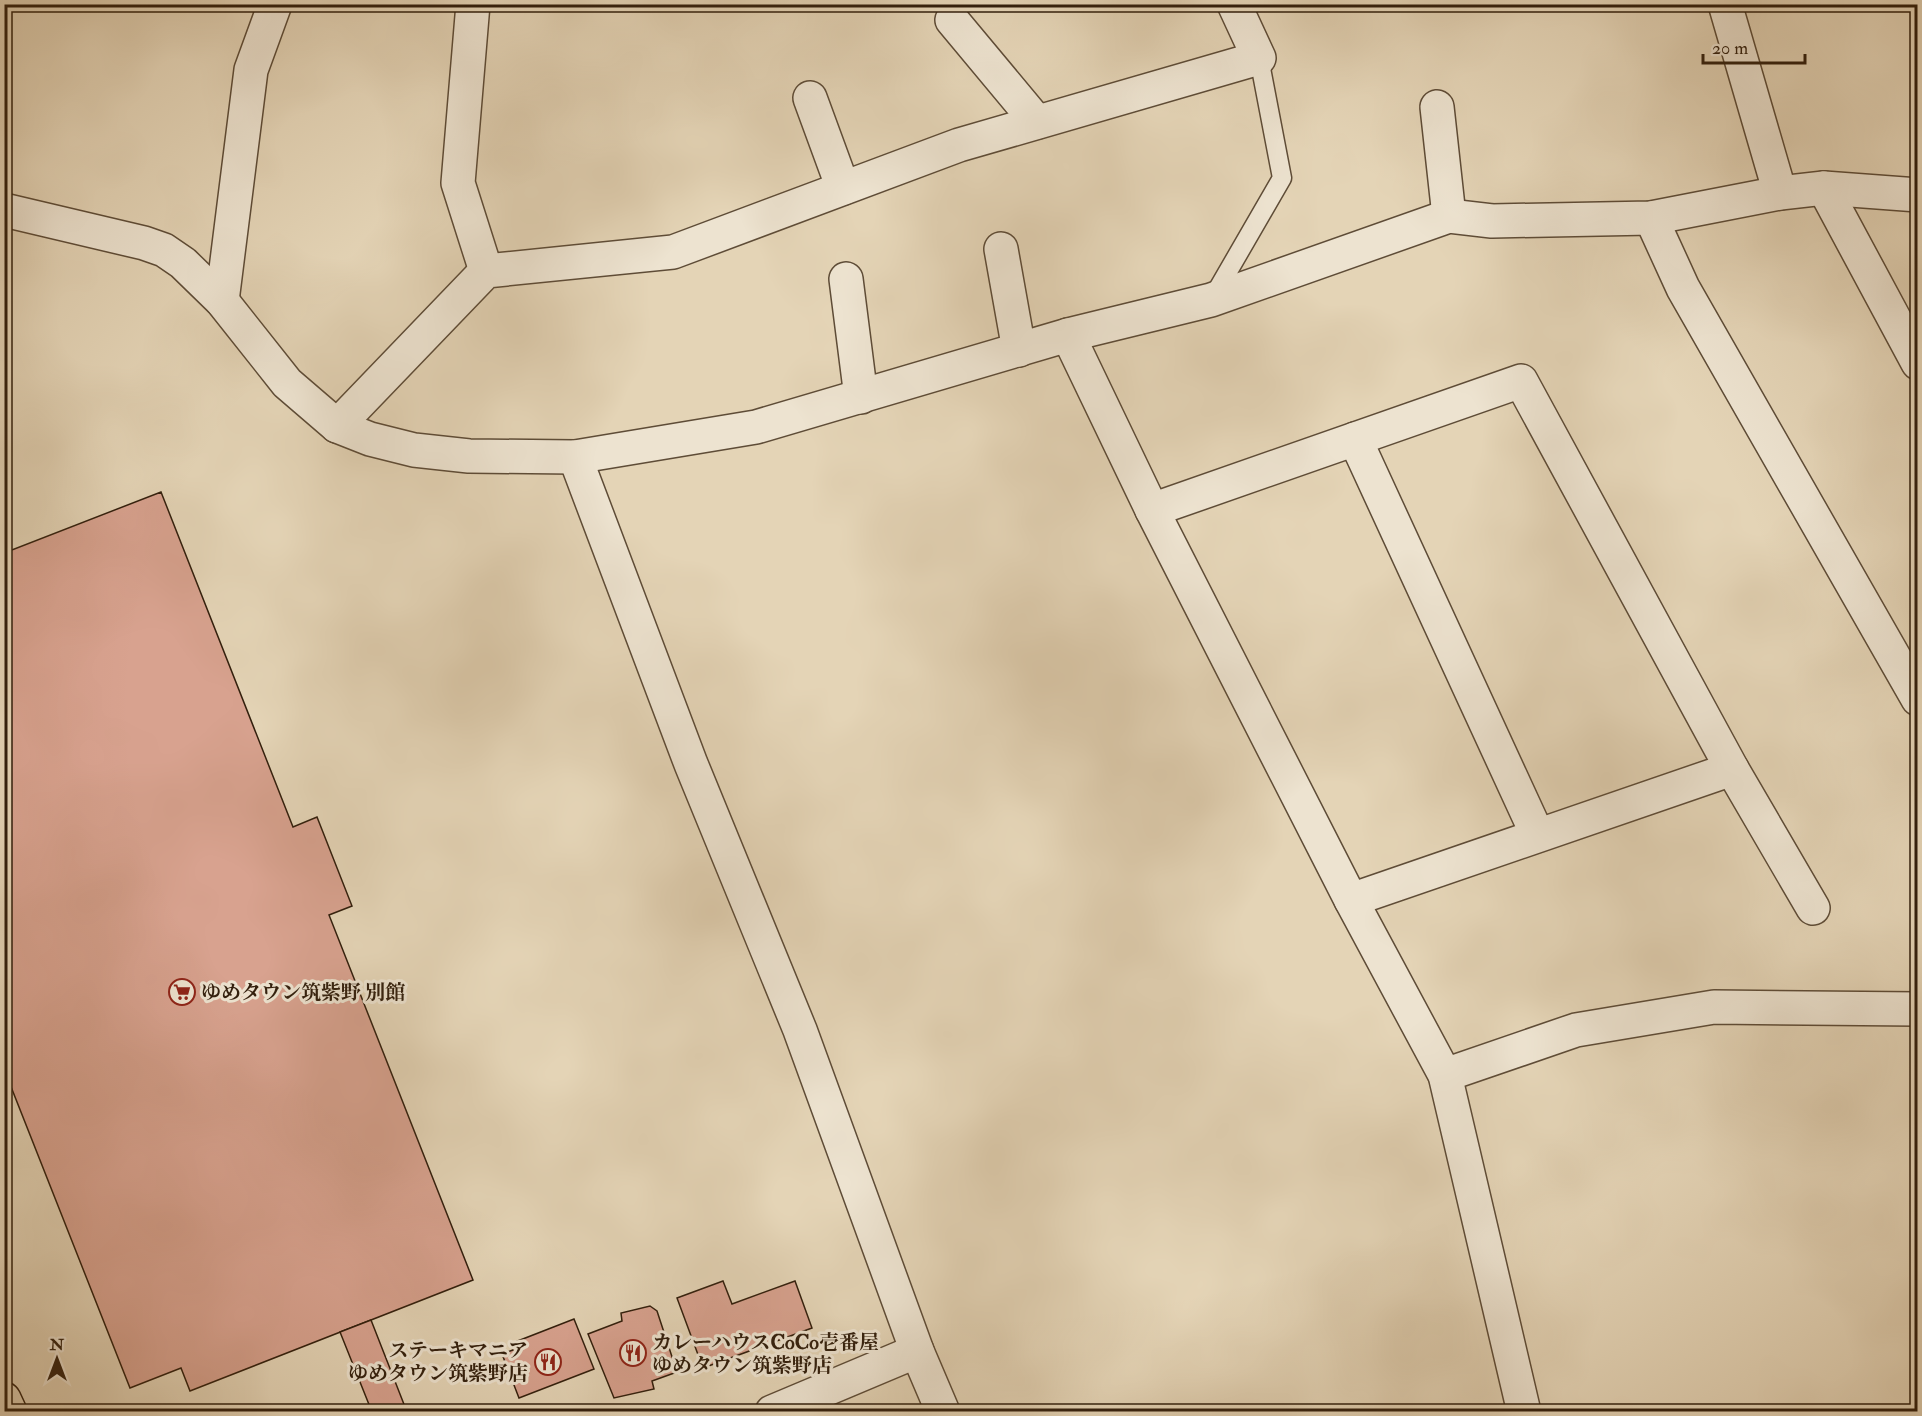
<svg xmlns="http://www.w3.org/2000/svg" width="1922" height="1416" viewBox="0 0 1922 1416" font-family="'IM FELL Double Pica','Noto Serif JP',serif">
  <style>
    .building { fill: #d8a28f; stroke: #321f0d; stroke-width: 1.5 }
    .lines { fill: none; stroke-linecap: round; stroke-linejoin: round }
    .service-casing { stroke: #5e4c37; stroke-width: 21 }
    .minor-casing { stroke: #5e4c37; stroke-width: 36 }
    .tertiary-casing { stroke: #5e4c37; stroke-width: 36 }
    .trunk-casing { stroke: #321f0d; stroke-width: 36 }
    .service { stroke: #ede3d0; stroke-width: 18 }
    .minor { stroke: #ede3d0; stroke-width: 33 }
    .tertiary { stroke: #ede3d0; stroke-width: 33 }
    .trunk { stroke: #e4d4b6; stroke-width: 33 }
    .labels { text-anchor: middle; stroke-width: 6; stroke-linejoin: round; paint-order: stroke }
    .poi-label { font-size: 20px; font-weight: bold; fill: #321f0d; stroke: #ede3d0; text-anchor: start }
  </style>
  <rect width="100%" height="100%" fill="#e4d4b6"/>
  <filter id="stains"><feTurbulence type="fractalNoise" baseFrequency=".00333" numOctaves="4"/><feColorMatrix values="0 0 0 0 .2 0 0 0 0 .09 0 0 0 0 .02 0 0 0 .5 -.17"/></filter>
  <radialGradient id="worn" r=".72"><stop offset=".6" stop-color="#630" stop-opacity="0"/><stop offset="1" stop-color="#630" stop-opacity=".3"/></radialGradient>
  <g class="building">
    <polygon points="161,492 293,827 317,817 352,906 329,915 473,1280 190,1391 181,1368 130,1388 4,1069 4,553"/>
    <polygon points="723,1281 732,1304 795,1281 812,1328 703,1368 677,1298"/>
    <polygon points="650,1306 657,1311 677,1372 652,1381 654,1389 614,1398 588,1334 622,1321 621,1313"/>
    <polygon points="574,1319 594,1369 519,1398 502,1354 513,1350 510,1344"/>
    <polygon points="371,1320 407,1412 372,1412 340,1332"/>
  </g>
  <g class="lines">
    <defs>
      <polyline id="service" points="1212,299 1282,178 1259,58"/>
      <g id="minor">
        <polyline points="473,4 458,183 486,271"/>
        <polyline points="1725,4 1780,193"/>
        <polyline points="952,20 1037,122"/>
        <polyline points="810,98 843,188"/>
        <polyline points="1437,107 1449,216"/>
        <polyline points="1824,188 1918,363"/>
        <polyline points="4,210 144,243 164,250 183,263 222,301 287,383 337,426 370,439 414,450 469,456 575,457 756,427 1068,335 1211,300 1449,216 1492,221 1651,218 1780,193 1824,188 1918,195"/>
        <polyline points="1651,218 1683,288 1918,699"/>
        <polyline points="1001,249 1019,350"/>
        <polyline points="846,279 861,397"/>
        <polyline points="222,301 251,70 275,4"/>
        <polyline points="1068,335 1152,510 1351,900 1445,1075 1524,1412"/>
        <polyline points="337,426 486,271 673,252 959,145 1259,58 1234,4"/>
        <polyline points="1355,439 1537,834"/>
        <polyline points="1152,510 1521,381 1732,769 1351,900"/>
        <polyline points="1732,769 1813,908"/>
        <polyline points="1445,1075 1576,1030 1714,1007 1918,1009"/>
      </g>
      <g id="tertiary">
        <polyline points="575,457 691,764 800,1030 917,1351 943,1412"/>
        <polyline points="772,1412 917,1351"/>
      </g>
      <polyline id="trunk" points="4,1399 10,1412"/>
    </defs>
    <use href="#service" class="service-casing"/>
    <use href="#minor" class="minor-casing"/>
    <use href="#tertiary" class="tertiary-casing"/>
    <use href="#trunk" class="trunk-casing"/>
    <use href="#service" class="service"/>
    <use href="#minor" class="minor"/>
    <use href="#tertiary" class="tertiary"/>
    <use href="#trunk" class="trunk"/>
  </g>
  <defs>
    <symbol id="supermarket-ring" viewBox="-11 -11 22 22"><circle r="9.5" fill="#ede3d0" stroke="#8f2418" stroke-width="1.5"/><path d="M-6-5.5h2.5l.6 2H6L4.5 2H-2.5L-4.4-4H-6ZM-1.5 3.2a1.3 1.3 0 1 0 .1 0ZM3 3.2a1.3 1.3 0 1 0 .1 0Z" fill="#8f2418"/></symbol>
    <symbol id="restaurant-ring" viewBox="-11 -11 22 22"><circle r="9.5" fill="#ede3d0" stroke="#8f2418" stroke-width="1.5"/><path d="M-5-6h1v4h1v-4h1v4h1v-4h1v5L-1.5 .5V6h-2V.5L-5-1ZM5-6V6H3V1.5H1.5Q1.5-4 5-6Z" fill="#8f2418"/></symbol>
  </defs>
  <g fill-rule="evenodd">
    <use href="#supermarket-ring" x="167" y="977" width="30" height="30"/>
    <use href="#restaurant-ring" x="618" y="1338" width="30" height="30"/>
    <use href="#restaurant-ring" x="533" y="1347" width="30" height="30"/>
  </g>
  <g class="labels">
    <g class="poi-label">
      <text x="201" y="999">ゆめタウン筑紫野 別館</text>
      <text x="652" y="1349">カレーハウスCoCo壱番屋<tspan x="652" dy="23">ゆめタウン筑紫野店</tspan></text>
      <text x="528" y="1357" text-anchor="end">ステーキマニア<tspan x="528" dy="23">ゆめタウン筑紫野店</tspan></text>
    </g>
  </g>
  <rect width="1922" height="1416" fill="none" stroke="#e4d4b6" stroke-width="24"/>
  <rect x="6" y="6" width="1910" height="1404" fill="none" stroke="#321f0d" stroke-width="3"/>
  <rect x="12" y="12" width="1898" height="1392" fill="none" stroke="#321f0d" stroke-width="1.5"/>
  <g transform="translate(57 1359)" stroke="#ede3d0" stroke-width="4.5" paint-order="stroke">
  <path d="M0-4.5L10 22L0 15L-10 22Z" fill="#321f0d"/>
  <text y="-9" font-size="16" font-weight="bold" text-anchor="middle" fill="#321f0d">N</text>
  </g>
  <path d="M1703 54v9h102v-9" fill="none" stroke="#321f0d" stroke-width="3"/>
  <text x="1712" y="54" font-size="18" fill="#321f0d" stroke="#ede3d0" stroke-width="4.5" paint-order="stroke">20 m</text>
  <rect width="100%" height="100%" filter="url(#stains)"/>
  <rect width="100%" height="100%" fill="url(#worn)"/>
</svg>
